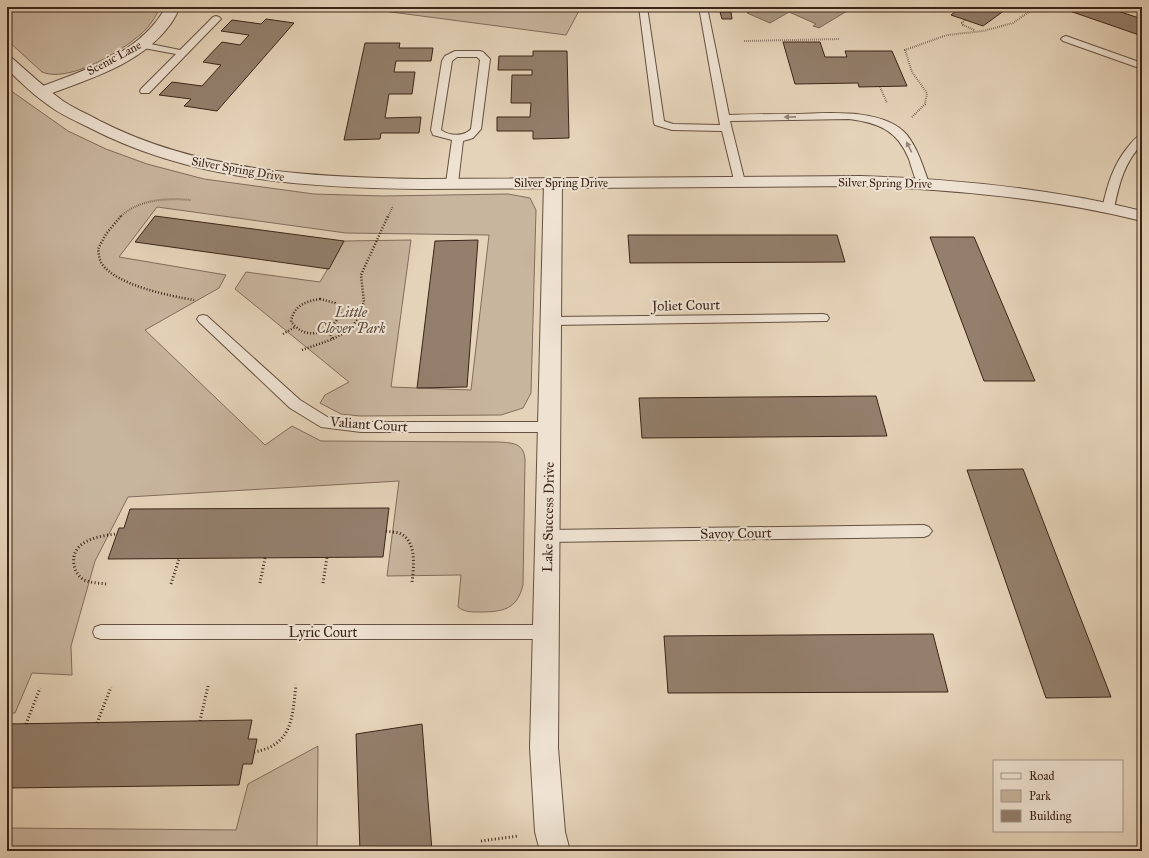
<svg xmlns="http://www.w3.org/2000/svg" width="1149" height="858" viewBox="0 0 1149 858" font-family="'IM FELL Great Primer',serif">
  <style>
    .green { fill: #c8b59e; stroke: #826c5b }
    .water { fill: #ab9882; stroke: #7e6a58 }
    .building { fill: #937f6c; stroke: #3b2418 }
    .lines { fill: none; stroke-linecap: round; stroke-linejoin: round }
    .service-casing { stroke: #665040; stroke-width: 2 }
    .minor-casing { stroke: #665040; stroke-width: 2 }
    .tertiary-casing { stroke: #665040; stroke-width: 2 }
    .path-far2 { stroke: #3b2418; stroke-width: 2; stroke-dasharray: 0.5 1.5; stroke-linecap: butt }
    .path-far1 { stroke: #3b2418; stroke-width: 2.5; stroke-dasharray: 1 2; stroke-linecap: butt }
    .path { stroke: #3b2418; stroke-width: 3; stroke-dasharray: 1 2.5; stroke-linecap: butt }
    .service { fill: #eee2d2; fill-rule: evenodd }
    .minor { fill: #eee2d2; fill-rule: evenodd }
    .tertiary { fill: #eee2d2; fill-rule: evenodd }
    .oneway { fill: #948375 }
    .labels { text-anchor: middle; stroke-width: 4; stroke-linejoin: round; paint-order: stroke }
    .far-street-label { font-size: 12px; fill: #3b2418; stroke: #eee2d2 }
    .street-label { font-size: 14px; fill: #3b2418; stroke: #eee2d2 }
    .park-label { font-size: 14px; font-style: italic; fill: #5e483a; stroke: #eee2d2 }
  </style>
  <rect width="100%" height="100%" fill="#e5d3b9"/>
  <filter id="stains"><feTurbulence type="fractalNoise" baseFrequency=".005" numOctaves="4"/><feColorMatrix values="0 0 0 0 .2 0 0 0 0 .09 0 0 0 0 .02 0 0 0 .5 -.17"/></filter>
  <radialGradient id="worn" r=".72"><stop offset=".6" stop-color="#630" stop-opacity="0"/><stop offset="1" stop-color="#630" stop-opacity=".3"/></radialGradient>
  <g class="green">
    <path d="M7,7H160C155,19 147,30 136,38C117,54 67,83 42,72L7,40Z"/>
    <polygon points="353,7 581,7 566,35"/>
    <path d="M7,88L68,131L106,149L147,164L204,179L314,194L383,196L508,194L530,198L536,210L531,393L523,408L501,415L360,416L341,414L320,403L325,395L349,382L235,289L246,272L320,282L344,241L411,240L391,387L471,390L489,235L346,233L157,207L119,257L226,275L219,288L145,330L265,445L292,426L321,441L499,442C513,443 524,443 525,460L523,585C517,610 502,612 479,612C470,612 465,612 458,607L461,575L387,576L399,481L128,497L95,561L71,646L72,675L32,673L15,713H7Z"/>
    <polygon points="318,746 317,851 7,851 7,828 236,830 248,784"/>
  </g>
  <polygon class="water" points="758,7 830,7 847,11 819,28 813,26 816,24 789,12 770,23 747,13"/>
  <g class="building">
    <polygon points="961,7 1009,7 983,26 951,15"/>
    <polygon points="1063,7 1106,7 1142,19 1142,36 1061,8"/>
    <polygon points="720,12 731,12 732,19 722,19"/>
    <polygon points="266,19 294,23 217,111 184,106 191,99 159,95 172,82 202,86 221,65 203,62 222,42 240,45 249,35 221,31 232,20 261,24"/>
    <polygon points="783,42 820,42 825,57 847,57 845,51 892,51 907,86 859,87 858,83 795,84"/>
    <polygon points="365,43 400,43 399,48 433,48 431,61 396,61 394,72 415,72 412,94 389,94 385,118 421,117 419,133 381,133 380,139 344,140"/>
    <polygon points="533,51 567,51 569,138 533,139 533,131 497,131 497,117 530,117 531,103 511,103 512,75 532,75 532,70 498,70 499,56 533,56"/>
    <polygon points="155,216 344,241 329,269 135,242"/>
    <polygon points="628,235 837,235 845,262 630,263"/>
    <polygon points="930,237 974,237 1035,381 984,381"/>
    <polygon points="478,240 467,387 417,388 435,241"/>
    <polygon points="876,396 887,436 642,438 639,398"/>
    <polygon points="1023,469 1111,697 1046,698 967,470"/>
    <polygon points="389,508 383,557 108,559 119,528 124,528 130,509"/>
    <polygon points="933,634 948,692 668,693 664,636"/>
    <polygon points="252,720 248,739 257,739 252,764 243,764 239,785 7,788 7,724"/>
    <polygon points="422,724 432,851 360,851 356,734"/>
  </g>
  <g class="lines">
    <defs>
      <g id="service">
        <path d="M639,7H647L664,121L673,124L720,125L699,7H707L729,115C751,114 774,114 796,114C828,113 885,108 907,135C918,149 923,167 929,183L927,185H919C914,178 912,168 909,159C897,130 879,123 849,119L730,121L745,182L739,185L735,184L722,131L672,130L655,125L654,123Z"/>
        <polygon points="216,16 219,17 221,19 219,21 149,93 141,93 140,91 141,89 176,54 138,47 136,45 138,43 141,42 180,50 213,17"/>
        <polygon points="1066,36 1142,63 1142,69 1063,41 1061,39 1063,37"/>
        <path d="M455,51H480L483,52L490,59L481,129L473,138L463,141L458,183L452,186L446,183L452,140L433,135L431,130L442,61L445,56ZM457,57H477L480,60L471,129C464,137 449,136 441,130L452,61Z"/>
        <path d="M1142,135V144C1124,163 1119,184 1114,209L1112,211H1104L1102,209C1107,186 1113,165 1128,147C1132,142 1136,136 1142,135Z"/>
        <polygon points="823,314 827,315 829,318 827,321 550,325 546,324 544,321 546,318 550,317"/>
        <polygon points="203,315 207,316 300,400 329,418 361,422 550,422 555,423 557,427 555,431 550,432 361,432 321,427 290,408 199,322 197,319 199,316"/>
        <polygon points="924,525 929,527 932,531 929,535 924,537 547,542 542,540 539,536 542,532 547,530"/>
        <polygon points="101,625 545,625 551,627 553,632 551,637 545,639 101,639 95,637 93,632 95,627"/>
      </g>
      <g id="minor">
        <path d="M166,7H180C177,13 174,20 169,26C141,64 89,79 47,95L41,97L35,95L33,92L35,89C84,70 139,55 166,7Z"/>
        <polygon points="553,178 559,179 562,183 558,748 565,832 570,851 540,851 535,832 530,748 544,183 547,179"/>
      </g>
      <path id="tertiary" d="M7,56L12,58C29,73 45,88 63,101C75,109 88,114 100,121C200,172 312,177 422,179L861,176C956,179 1049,188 1142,211V221C1049,198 956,190 861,186L422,189C308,188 191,181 88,127C76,121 62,115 51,107C35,96 21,83 7,69Z"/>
    </defs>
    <use href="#service" class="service-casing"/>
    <use href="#minor" class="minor-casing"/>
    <use href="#tertiary" class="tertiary-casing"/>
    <g class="path-far2">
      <polyline points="965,20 962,23 963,25 974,30"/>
      <polyline points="744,41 840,39"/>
      <polyline points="880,87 887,103"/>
      <polyline points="912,117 925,104 927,93 912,72 905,50 947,35 983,31 1013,23 1036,7"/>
      <path d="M120,217C139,199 166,198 191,200"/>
      <polyline points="388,217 393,206"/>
    </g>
    <g class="path-far1">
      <path d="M121,216L106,234L98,249C99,254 99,260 102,264C116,285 170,296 194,300"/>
      <path d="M320,299L335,303L341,309C339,326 317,340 300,330C297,328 294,325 291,322C293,306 306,301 320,299Z"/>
      <polyline points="327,330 333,339"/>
      <polyline points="283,334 295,327"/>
      <polyline points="302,350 333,339 349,330 358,319 364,302 361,275 388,216"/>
    </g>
    <g class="path">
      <path d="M386,531C390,532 395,532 399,533C417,540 414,567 412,582"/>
      <polyline points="260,583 265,558"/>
      <polyline points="323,583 327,557"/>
      <path d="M106,584C99,583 91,583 84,580C79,577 75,571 74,565C70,541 98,536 116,534"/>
      <polyline points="171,584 179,559"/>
      <polyline points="200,721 208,686"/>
      <polyline points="97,723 111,687"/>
      <polyline points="26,724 40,688"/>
      <path d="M254,752C293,745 292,718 296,685"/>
      <polyline points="481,841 518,836"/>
    </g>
    <use href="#service" class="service"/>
    <use href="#minor" class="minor"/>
    <use href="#tertiary" class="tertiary"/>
  </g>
  <defs><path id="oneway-solid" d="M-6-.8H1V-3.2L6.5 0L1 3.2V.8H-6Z"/></defs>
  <g class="oneway">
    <use href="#oneway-solid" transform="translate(790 117) rotate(179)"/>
    <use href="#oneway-solid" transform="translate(909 147) rotate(-117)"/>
  </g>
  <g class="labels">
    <g class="far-street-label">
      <text transform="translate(114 58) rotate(-28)" y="4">Scenic Lane</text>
      <text transform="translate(238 169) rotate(10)" y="4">Silver Spring Drive</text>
      <text x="561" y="187">Silver Spring Drive</text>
      <text transform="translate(885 183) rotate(1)" y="4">Silver Spring Drive</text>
    </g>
    <g class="street-label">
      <text transform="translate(686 305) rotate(-1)" y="5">Joliet Court</text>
      <text transform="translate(369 424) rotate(4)" y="5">Valiant Court</text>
      <text transform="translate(548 517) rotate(-89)" y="5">Lake Success Drive</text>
      <text transform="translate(736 533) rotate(-1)" y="5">Savoy Court</text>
      <text x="323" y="637">Lyric Court</text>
    </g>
    <g class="park-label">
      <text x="351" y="317">Little<tspan x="351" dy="16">Clover Park</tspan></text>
    </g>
  </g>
  <rect width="1149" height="858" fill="none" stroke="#e5d3b9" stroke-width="24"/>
  <rect x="8" y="8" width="1133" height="842" fill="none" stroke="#3b2418" stroke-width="2"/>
  <rect x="12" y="12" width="1125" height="834" fill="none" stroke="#3b2418"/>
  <rect x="993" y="760" width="130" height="72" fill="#eee2d2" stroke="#a69688"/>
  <rect x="1001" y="773" width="20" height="6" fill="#eee2d2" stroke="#a69688"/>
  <text x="1029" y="780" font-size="12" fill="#3b2418">Road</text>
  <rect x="1001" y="790" width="20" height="12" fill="#c8b59e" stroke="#a69688"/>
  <text x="1029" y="800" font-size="12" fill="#3b2418">Park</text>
  <rect x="1001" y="810" width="20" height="12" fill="#937f6c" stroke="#a69688"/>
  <text x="1029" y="820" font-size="12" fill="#3b2418">Building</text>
  <rect width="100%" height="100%" filter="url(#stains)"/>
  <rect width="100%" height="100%" fill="url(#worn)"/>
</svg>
